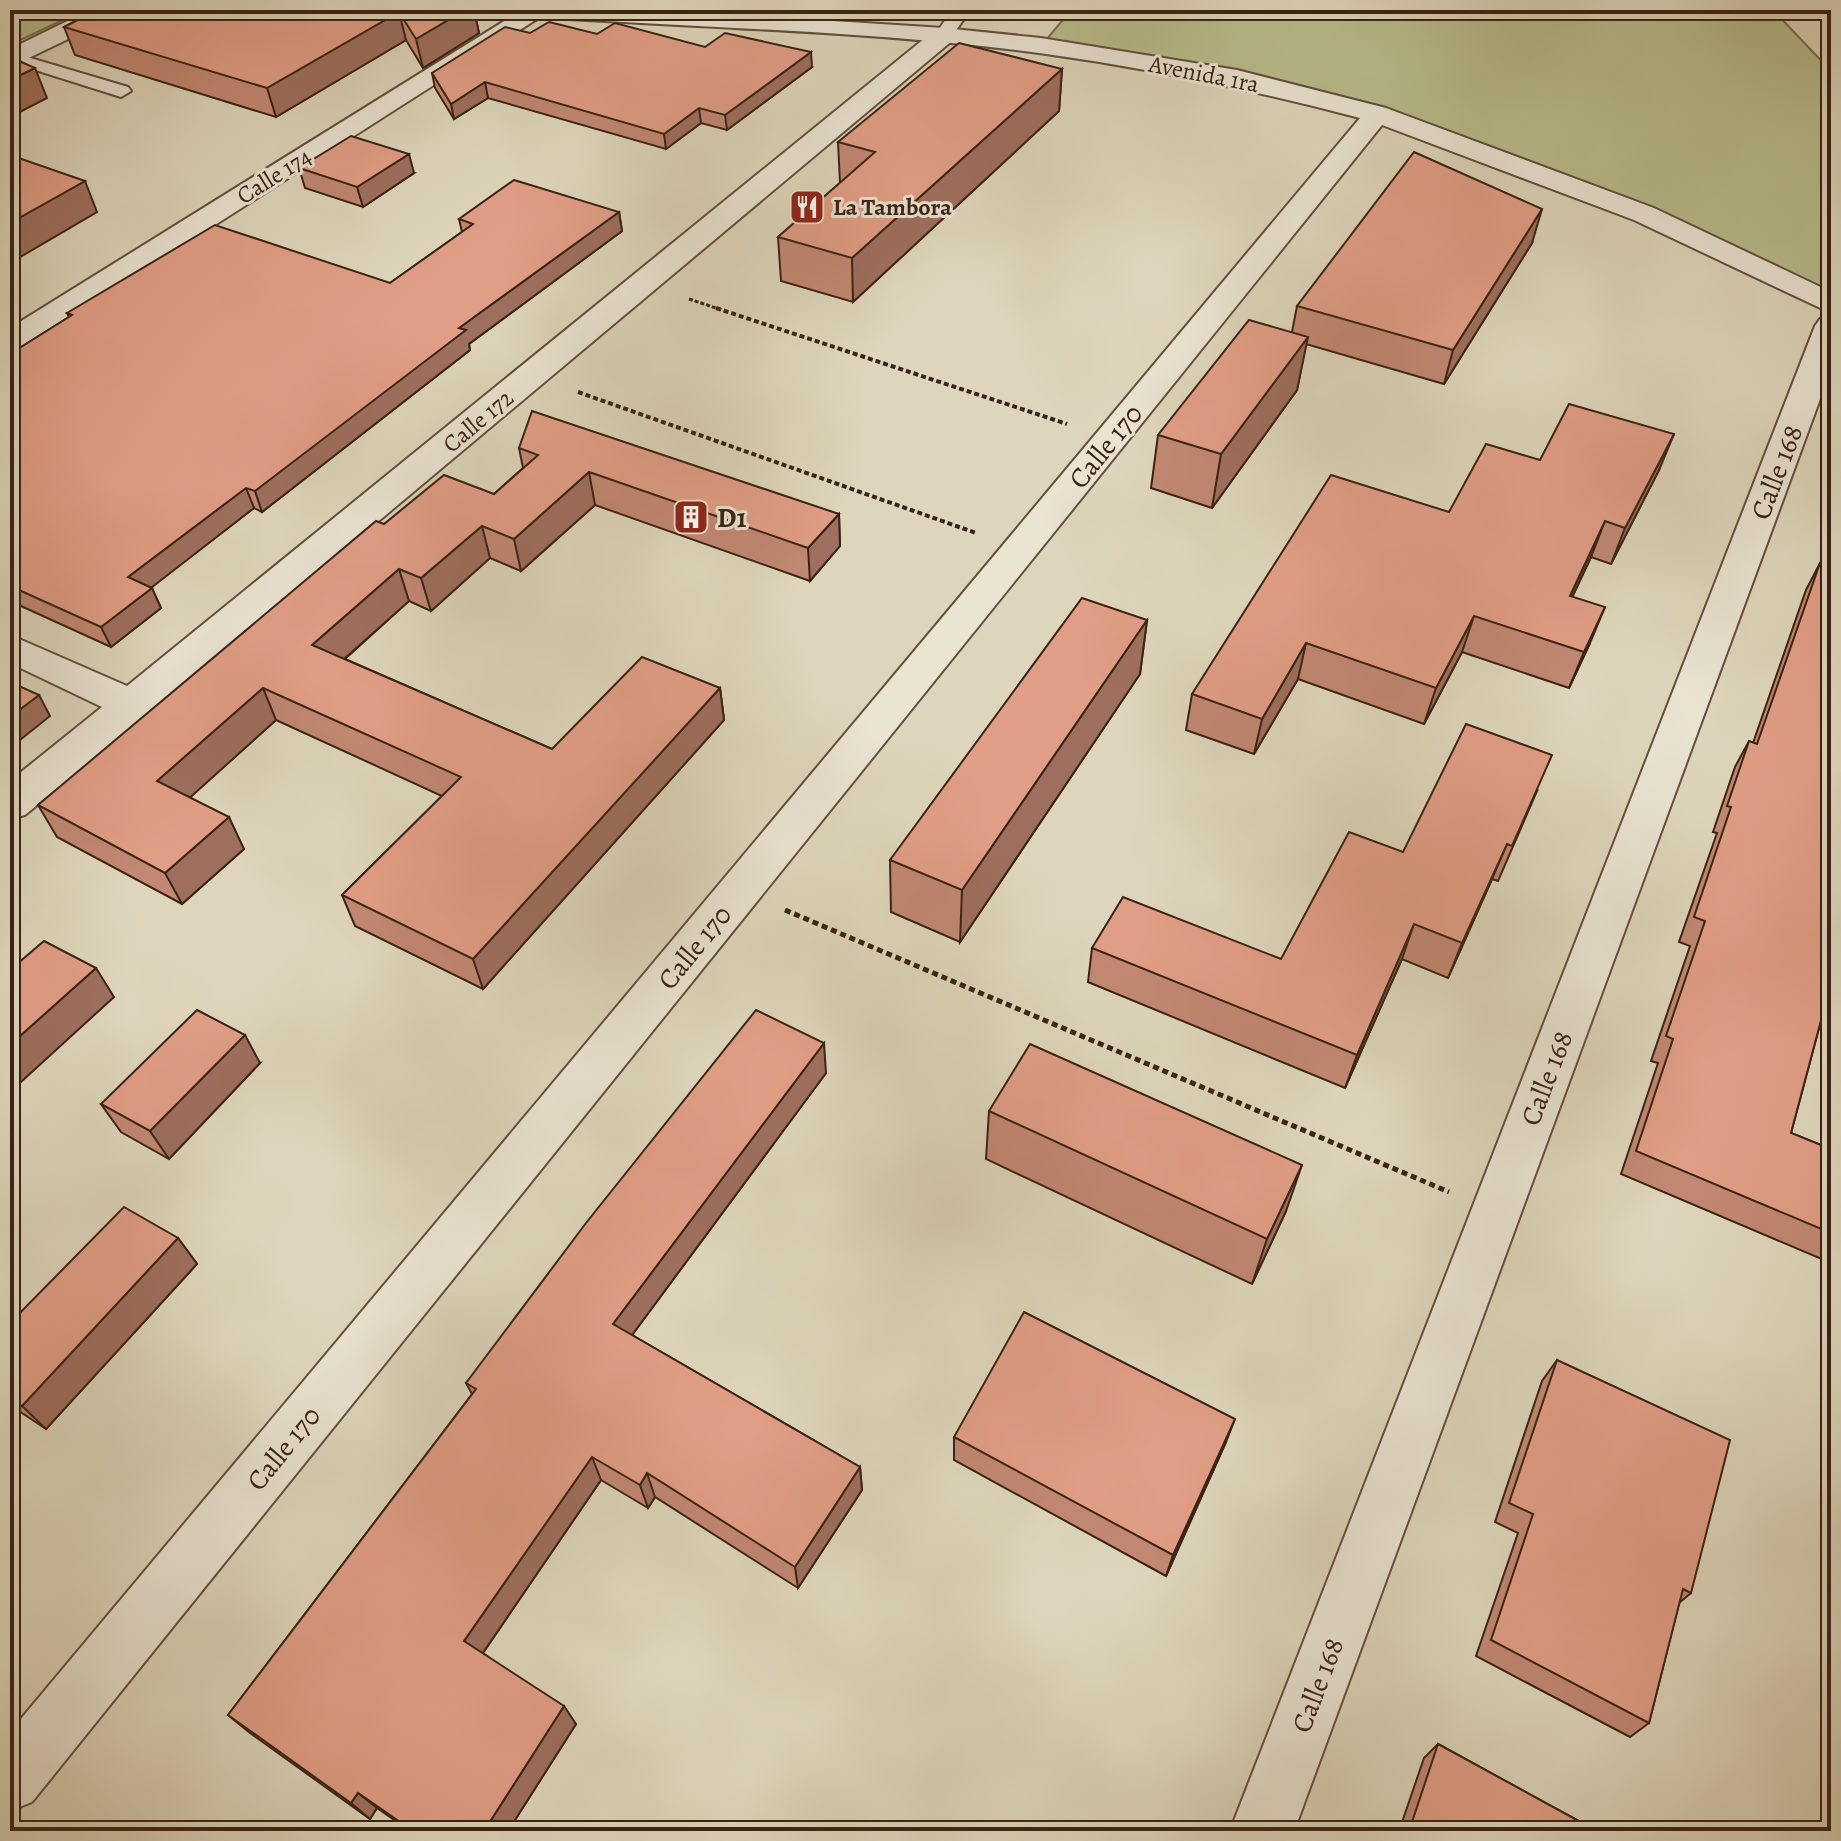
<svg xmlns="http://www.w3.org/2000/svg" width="1841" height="1841" viewBox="0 0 1841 1841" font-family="Alegreya,serif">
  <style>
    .green { fill: #b8bc8c; stroke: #796f50; stroke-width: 2 }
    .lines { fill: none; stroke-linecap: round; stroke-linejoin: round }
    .service-casing { stroke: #634f3e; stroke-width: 4 }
    .minor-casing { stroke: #634f3e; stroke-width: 4 }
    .tertiary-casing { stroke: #634f3e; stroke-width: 4 }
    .path-far2 { stroke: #3a2214; stroke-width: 3; stroke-dasharray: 4 2; stroke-linecap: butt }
    .path-far1 { stroke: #3a2214; stroke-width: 4; stroke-dasharray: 5 3; stroke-linecap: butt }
    .path { stroke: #3a2214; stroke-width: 5; stroke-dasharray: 6 4; stroke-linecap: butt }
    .service { fill: #eae4d3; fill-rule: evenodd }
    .minor { fill: #eae4d3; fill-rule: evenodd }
    .tertiary { fill: #eae4d3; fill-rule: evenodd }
    .wall { fill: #c28873; stroke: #3a2214; stroke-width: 2 }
    .shaded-wall { fill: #9e6f5e; stroke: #3a2214; stroke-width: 2 }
    .building { fill: #e19e86; stroke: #3a2214; stroke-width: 2 }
    .labels { text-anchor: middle; stroke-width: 6; stroke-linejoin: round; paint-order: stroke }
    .far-street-label { font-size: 24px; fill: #3a2214; stroke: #eae4d3 }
    .far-poi-label { font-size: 24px; font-weight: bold; fill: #3a2214; stroke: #eae4d3; text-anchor: start }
    .street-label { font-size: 28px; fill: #3a2214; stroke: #eae4d3 }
    .poi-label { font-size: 28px; font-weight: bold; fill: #3a2214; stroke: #eae4d3; text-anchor: start }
  </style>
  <rect width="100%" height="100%" fill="#ded6bc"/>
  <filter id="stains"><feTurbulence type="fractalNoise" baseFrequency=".0025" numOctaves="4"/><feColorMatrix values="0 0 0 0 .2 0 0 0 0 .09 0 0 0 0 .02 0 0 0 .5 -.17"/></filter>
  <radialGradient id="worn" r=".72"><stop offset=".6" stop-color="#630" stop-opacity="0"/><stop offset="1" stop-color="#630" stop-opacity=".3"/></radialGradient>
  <g class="green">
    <polygon points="10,10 84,10 10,45"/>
    <polygon points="1071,10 1773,10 1831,71 1831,304 1644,214 1377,114 1041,46"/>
  </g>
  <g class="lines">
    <defs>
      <g id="service">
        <polygon points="952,10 970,10 950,39 938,39 935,35"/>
        <polygon points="10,52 128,87 131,91 121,97 10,62"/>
      </g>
      <g id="minor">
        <polygon points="90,10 121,10 118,15 10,67 10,49"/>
        <polygon points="522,10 551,10 21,349 10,351 10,328"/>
        <polygon points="944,28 953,30 956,35 953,40 147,715 25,815 10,819 10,781 102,707 10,663 10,635 127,686 935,30"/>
        <polygon points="1831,317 1831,369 1294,1831 1230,1831 1815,326 1820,319"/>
      </g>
      <path id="tertiary" d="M526,10H658L944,28L1041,38L1237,70L1386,108L1654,208L1831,292V313L1634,220L1382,125L32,1802L10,1811V1732L1360,118C1254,90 1148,68 1039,53C874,31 705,28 538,17Z"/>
    </defs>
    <use href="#service" class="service-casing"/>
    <use href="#minor" class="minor-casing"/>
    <use href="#tertiary" class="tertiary-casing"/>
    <polyline class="path-far2" points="689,299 722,310"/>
    <g class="path-far1">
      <polyline points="716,308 1067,424"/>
      <polyline points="578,392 976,533"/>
    </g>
    <polyline class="path" points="785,910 1449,1192"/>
    <use href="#service" class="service"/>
    <use href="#minor" class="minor"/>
    <use href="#tertiary" class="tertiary"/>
  </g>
  <g class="wall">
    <polygon points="97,10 474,10 479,33 423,68 406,40 276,117 75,55 64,27"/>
    <polygon points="530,33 597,34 705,47 812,67 727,130 701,123 666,149 488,98 454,119 435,88 432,73"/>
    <polygon points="1062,69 1059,111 853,302 781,281 778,237 840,183 838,142"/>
    <polygon points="299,168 414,173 363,207 305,188"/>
    <polygon points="619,212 622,231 469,344 470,350 262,512 254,508 151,587 161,608 111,647 10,601 10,354 69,317 67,313 390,283 462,232 459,219"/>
    <polygon points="1532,243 1444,384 1306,344 1297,390 1212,508 1151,488 1158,435 1292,332 1297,306"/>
    <polygon points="519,448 839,514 840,546 810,581 595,505 521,571 490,558 431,611 409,601 345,659 552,749 720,688 724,720 483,989 355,926 342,895 442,796 276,720 190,797 244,849 182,904 57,837 38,805 384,524 494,494 523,468"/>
    <polygon points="1659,470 1611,564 1591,557 1572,597 1590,643 1569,688 1462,652 1424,724 1298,679 1254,754 1186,730 1192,694 1449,512"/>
    <polygon points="1831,548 1831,999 1827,998 1791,1133 1831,1149 1831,1263 1621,1174 1658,1063 1651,1061 1690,946 1679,942 1717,833 1713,832 1735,767 1749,741 1753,743 1806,590 1820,563 1825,565"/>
    <polygon points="1147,620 1140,674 960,942 891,912 890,860"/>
    <polygon points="1537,791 1498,881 1492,879 1448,978 1402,959 1345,1088 1088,982 1092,948 1281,959 1403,852"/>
    <polygon points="260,1063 169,1159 121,1132 101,1104"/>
    <polygon points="826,1073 632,1335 860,1467 862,1490 798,1588 655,1497 648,1508 601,1480 483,1653 576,1724 508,1831 410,1831 377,1808 370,1819 250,1733 228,1715 472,1394 466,1383"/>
    <polygon points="989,1111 1286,1211 1252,1284 986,1159"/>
    <polygon points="178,1238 197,1264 46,1429 10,1405 10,1323"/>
    <polygon points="1557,1360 1691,1593 1679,1603 1649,1723 1630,1737 1476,1656 1518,1533 1495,1522 1542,1381"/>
    <polygon points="954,1437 1226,1442 1166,1576 954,1460"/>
    <polygon points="1438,1744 1597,1831 1399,1831 1424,1758"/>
  </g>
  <g class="shaded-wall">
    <polygon points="465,10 474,10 479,33 423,68 416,39"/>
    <polygon points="399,12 406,40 276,117 267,88"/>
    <polygon points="811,52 812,67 727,130 725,115"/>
    <polygon points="35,68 47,98 10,117 10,80"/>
    <polygon points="1062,69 1059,111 853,302 852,258"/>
    <polygon points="485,82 488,98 454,119 451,104"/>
    <polygon points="699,108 701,123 666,149 664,134"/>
    <polygon points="409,154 414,173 363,207 357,187"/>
    <polygon points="85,181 97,212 10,263 10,223"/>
    <polygon points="1542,209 1532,243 1444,384 1453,350"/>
    <polygon points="619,212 622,231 469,344 470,350 262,512 255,491 459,328"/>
    <polygon points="1308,337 1297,390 1212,508 1221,454"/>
    <polygon points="1674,434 1659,470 1611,564 1625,528"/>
    <polygon points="589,472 595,505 521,571 514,539"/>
    <polygon points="246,488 254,508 138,598 128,577"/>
    <polygon points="839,514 840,546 810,581 808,548"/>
    <polygon points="1605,521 1591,557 1556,632 1570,596"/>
    <polygon points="482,526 490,558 431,611 421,578"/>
    <polygon points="399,569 409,601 324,677 312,645"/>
    <polygon points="152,588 161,608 111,647 101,627"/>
    <polygon points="1605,607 1590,643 1569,688 1584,652"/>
    <polygon points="1474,616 1462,652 1424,724 1436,688"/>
    <polygon points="1147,620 1140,674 960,942 962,890"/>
    <polygon points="1306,643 1298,679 1254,754 1262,719"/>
    <polygon points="263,688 276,720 174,812 157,781"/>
    <polygon points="720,688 724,720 483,989 473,959"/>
    <polygon points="39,695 50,716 10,748 10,717"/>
    <polygon points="229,817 244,849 182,904 165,873"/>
    <polygon points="1507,844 1492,879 1448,978 1462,943"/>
    <polygon points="1414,924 1402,959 1345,1088 1357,1055"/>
    <polygon points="96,968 114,997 10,1092 10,1045"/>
    <polygon points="245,1035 260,1063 169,1159 150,1131"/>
    <polygon points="824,1043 826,1073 621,1350 613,1324"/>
    <polygon points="1302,1165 1286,1211 1252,1284 1267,1239"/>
    <polygon points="178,1238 197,1264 46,1429 22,1406"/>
    <polygon points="1235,1419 1226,1442 1166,1576 1173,1555"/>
    <polygon points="592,1457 601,1480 478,1660 464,1641"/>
    <polygon points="860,1467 862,1490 798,1588 795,1567"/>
    <polygon points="647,1473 655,1497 648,1508 640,1485"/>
    <polygon points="564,1706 576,1724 508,1831 484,1831"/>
    <polygon points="358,1793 377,1808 370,1819 351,1803"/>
  </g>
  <g class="building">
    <polygon points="97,10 465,10 416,39 399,12 267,88 64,27"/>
    <polygon points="549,22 597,34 615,23 705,47 725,33 811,52 725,115 699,108 664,134 485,82 451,104 432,73 505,27 530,33"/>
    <polygon points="959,43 1062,69 852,258 778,237 875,152 838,142"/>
    <polygon points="10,57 35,68 10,80"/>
    <polygon points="351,136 409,154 357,187 299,168"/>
    <polygon points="1414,152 1542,209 1453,350 1297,306"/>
    <polygon points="10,155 85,181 10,223"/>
    <polygon points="514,180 619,212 459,328 466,330 255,491 246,488 128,577 152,588 101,627 10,586 10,354 72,315 67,313 215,225 390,283 473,224 459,219"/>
    <polygon points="1249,320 1308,337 1221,454 1158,435"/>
    <polygon points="1569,404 1674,434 1625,528 1605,521 1570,596 1605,607 1584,652 1474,616 1436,688 1306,643 1262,719 1192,694 1331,475 1449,512 1486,444 1540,460"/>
    <polygon points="532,411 839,514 808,548 589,472 514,539 482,526 421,578 399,569 312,645 552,749 642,657 720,688 473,959 342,895 461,777 263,688 157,781 229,817 165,873 38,805 376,521 384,524 444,475 494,494 538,455 519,448"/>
    <polygon points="1820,563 1830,566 1831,564 1831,983 1791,1133 1831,1149 1831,1233 1636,1151 1673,1039 1666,1036 1705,921 1694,917 1731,807 1727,806 1749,741 1757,744"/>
    <polygon points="1082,598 1147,620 962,890 890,860"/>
    <polygon points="10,682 39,695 10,717"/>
    <polygon points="1466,724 1552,755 1512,846 1507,844 1462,943 1414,924 1357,1055 1092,948 1123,897 1281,959 1349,832 1403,852"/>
    <polygon points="44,941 96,968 10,1045 10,970"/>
    <polygon points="197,1010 245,1035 150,1131 101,1104"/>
    <polygon points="756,1010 824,1043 613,1324 860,1467 795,1567 647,1473 640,1485 592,1457 464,1641 564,1706 484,1831 413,1831 358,1793 351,1803 228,1715 476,1389 466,1383 586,1223"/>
    <polygon points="1030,1044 1302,1165 1267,1239 989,1111"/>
    <polygon points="124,1207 178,1238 22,1406 10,1398 10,1323"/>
    <polygon points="1024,1312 1235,1419 1173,1555 954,1437"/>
    <polygon points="1557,1360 1730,1440 1691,1593 1683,1589 1649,1723 1491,1640 1533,1514 1509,1503"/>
    <polygon points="1438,1744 1597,1831 1409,1831"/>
  </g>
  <defs>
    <symbol id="restaurant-square" viewBox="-11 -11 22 22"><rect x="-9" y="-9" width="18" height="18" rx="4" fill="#8f2418" stroke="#eae4d3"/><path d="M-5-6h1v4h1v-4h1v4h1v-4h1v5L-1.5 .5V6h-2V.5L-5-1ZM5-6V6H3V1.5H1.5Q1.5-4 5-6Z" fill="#fff"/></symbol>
    <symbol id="building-square" viewBox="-11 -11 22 22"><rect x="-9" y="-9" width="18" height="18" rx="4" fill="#8f2418" stroke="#eae4d3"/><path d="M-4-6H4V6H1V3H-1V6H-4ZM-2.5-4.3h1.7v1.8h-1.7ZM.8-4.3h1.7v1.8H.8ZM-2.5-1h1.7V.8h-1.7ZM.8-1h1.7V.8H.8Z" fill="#fff"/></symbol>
  </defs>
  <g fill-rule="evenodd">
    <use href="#restaurant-square" x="787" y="187" width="40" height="40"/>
    <use href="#building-square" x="671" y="497" width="40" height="40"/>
  </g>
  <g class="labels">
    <g class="far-street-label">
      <text transform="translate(1204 74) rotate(11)" y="8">Avenida 1ra</text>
      <text transform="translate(274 176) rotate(-32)" y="8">Calle 174</text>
      <text transform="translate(478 421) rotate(-40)" y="8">Calle 172</text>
    </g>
    <g class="far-poi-label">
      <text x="833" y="215">La Tambora</text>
    </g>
    <g class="street-label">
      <text transform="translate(1105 446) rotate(-51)" y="10">Calle 170</text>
      <text transform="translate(1776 472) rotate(-69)" y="10">Calle 168</text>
      <text transform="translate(694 947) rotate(-51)" y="10">Calle 170</text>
      <text transform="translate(1546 1078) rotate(-69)" y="10">Calle 168</text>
      <text transform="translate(283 1448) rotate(-51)" y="10">Calle 170</text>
      <text transform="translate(1317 1685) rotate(-69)" y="10">Calle 168</text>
    </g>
    <g class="poi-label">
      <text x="717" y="527">D1</text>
    </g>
  </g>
  <rect width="1841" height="1841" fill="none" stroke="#ded6bc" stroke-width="40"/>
  <rect x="12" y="12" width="1817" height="1817" fill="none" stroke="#3a2214" stroke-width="4"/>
  <rect x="20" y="20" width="1801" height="1801" fill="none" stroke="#3a2214" stroke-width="2"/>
  <rect width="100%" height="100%" filter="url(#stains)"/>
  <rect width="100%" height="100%" fill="url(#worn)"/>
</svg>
